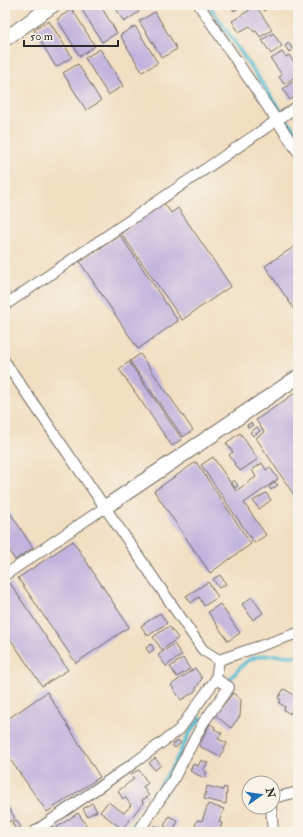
<svg xmlns="http://www.w3.org/2000/svg" width="303" height="837" viewBox="0 0 303 837" font-family="'IM FELL Double Pica',serif">
  <style>
    .lines { fill: none; stroke-linecap: round; stroke-linejoin: round }
    .stream { stroke: #52bad0; stroke-width: 4 }
    .building { fill: #c0b3dd }
    .street-casing { stroke: #716a60; stroke-width: 12 }
    .secondary-casing { stroke: #716a60; stroke-width: 16 }
    .street { stroke: #fff; stroke-width: 10 }
    .secondary { stroke: #fff; stroke-width: 14 }
  </style>
  <rect width="100%" height="100%" fill="#f7f3e8"/>
  <filter id="ink" filterUnits="userSpaceOnUse"><feTurbulence type="fractalNoise" baseFrequency=".025" numOctaves="2"/><feDisplacementMap in="SourceGraphic" scale="8" xChannelSelector="R" yChannelSelector="G"/><feConvolveMatrix kernelMatrix="1 2 1 2 8 2 1 2 1" color-interpolation-filters="sRGB"/></filter>
  <filter id="wash" filterUnits="userSpaceOnUse"><feTurbulence type="fractalNoise" baseFrequency=".012" numOctaves="4" result="noise"/><feDisplacementMap in="SourceGraphic" scale="16" xChannelSelector="R" yChannelSelector="G"/><feGaussianBlur stdDeviation="0.9" result="paint"/><feColorMatrix in="noise" values="0 0 0 0 0 0 0 0 0 0 0 0 0 0 0 0 0 1.4 0 .05"/><feComposite in="paint" operator="in"/></filter>
  <g filter="url(#wash)">
    <rect width="100%" height="100%" fill="#f2dec1"/>
    <g class="lines">
      <g class="stream">
        <polyline points="209,5 298,136"/>
        <path d="M225,685C231,678 239,668 246,662C259,652 283,656 298,656"/>
        <polyline points="128,832 147,807 175,762 190,732 201,718"/>
      </g>
    </g>
    <g id="blocks">
      <g class="building">
        <polygon points="79,5 100,5 117,33 102,42"/>
        <polygon points="114,5 135,5 139,12 124,22"/>
        <polygon points="230,5 242,5 234,11"/>
        <polygon points="260,5 267,5 269,7 264,11"/>
        <polygon points="256,6 272,30 260,37 256,31 254,32 250,26 239,32 232,21"/>
        <polygon points="72,9 95,46 80,56 57,19"/>
        <polygon points="155,12 177,49 162,58 139,21"/>
        <polygon points="49,21 72,57 56,67 34,30"/>
        <polygon points="135,26 158,63 142,72 120,35"/>
        <polygon points="273,33 282,46 271,54 262,40"/>
        <polygon points="289,43 293,50 289,52 285,46"/>
        <polygon points="100,49 123,86 108,95 85,58"/>
        <polygon points="282,52 286,57 289,55 298,68 298,72 296,73 298,75 284,84 279,77 282,75 271,59"/>
        <polygon points="78,64 101,101 86,110 63,73"/>
        <polygon points="298,78 298,94 290,100 283,89"/>
        <polygon points="164,203 171,213 178,208 231,286 182,320 121,233"/>
        <polygon points="120,235 178,321 138,349 80,262"/>
        <polygon points="298,244 298,315 265,266"/>
        <polygon points="140,354 193,430 183,437 130,361"/>
        <polygon points="129,362 182,439 172,446 119,369"/>
        <polygon points="298,391 298,501 256,438 264,432 256,420"/>
        <polygon points="251,423 253,425 248,428 247,425"/>
        <polygon points="257,427 260,431 253,436 250,432"/>
        <polygon points="240,433 258,459 240,471 229,455 233,452 226,443"/>
        <polygon points="213,457 236,491 256,477 252,470 262,463 266,470 270,467 278,479 244,503 266,535 254,543 201,465"/>
        <polygon points="196,462 251,544 210,573 154,491"/>
        <polygon points="234,480 238,486 235,488 231,482"/>
        <polygon points="275,482 278,485 271,490 269,487"/>
        <polygon points="266,493 271,500 259,509 253,501"/>
        <polygon points="5,505 33,548 15,560 5,544"/>
        <polygon points="73,541 129,627 76,663 18,578"/>
        <polygon points="220,575 226,584 219,588 213,579"/>
        <polygon points="208,582 218,597 204,606 199,597 191,603 186,596"/>
        <polygon points="10,583 68,670 42,686 5,631 5,586"/>
        <polygon points="252,597 263,613 253,620 242,604"/>
        <polygon points="220,604 240,633 228,641 208,612"/>
        <polygon points="160,613 167,623 148,636 141,626"/>
        <polygon points="169,626 178,638 162,650 153,637"/>
        <polygon points="151,644 154,649 149,653 146,648"/>
        <polygon points="174,644 182,655 166,666 158,655"/>
        <polygon points="183,658 190,669 177,677 170,667"/>
        <polygon points="195,668 202,678 194,692 181,700 171,685"/>
        <polygon points="284,689 296,696 295,697 298,699 298,711 296,714 291,711 290,714 284,710 285,707 279,703 281,700 278,698"/>
        <polygon points="47,692 100,777 47,812 5,752 5,721"/>
        <polygon points="233,693 241,700 240,716 231,728 215,715"/>
        <polygon points="210,724 215,727 214,729 222,733 218,739 227,743 220,757 199,746"/>
        <polygon points="178,740 181,743 175,748 172,745"/>
        <polygon points="155,758 161,765 155,770 149,763"/>
        <polygon points="201,760 208,763 203,770 207,772 204,778 190,771 193,764 198,766"/>
        <polygon points="139,770 148,783 143,787 149,796 142,800 143,803 122,829 100,812 108,802 124,813 131,805 125,797 123,799 118,791 134,779 131,774"/>
        <polygon points="207,786 223,790 224,787 227,788 226,804 204,799"/>
        <polygon points="5,803 15,818 10,822 5,816"/>
        <polygon points="92,803 97,811 87,816 83,809"/>
        <polygon points="208,804 224,809 219,822 222,823 220,830 217,829 216,832 201,832 194,829 197,820 202,821"/>
        <polygon points="78,813 91,832 50,832"/>
        <polygon points="169,816 178,821 173,831 164,826"/>
        <polygon points="16,820 21,827 16,830 12,823"/>
        <polygon points="154,825 167,832 150,832"/>
      </g>
    </g>
  </g>
  <g filter="url(#ink)">
    <use href="#blocks" fill-opacity="0" stroke="#716a60" stroke-width="1"/>
    <g class="lines">
      <defs>
        <g id="street">
          <polyline points="199,5 298,152"/>
          <polyline points="5,305 298,106"/>
          <polyline points="5,362 203,650 219,660 298,633"/>
          <polyline points="5,575 104,508"/>
          <polyline points="273,798 298,792"/>
          <polyline points="271,807 273,832"/>
          <polyline points="34,832 134,763 179,730 216,679 219,660"/>
          <polyline points="138,832 172,782 203,723 229,687 216,679"/>
        </g>
        <g id="secondary">
          <polyline points="5,39 53,5"/>
          <polyline points="104,508 298,377"/>
        </g>
      </defs>
      <use href="#street" class="street-casing"/>
      <use href="#secondary" class="secondary-casing"/>
      <use href="#street" class="street"/>
      <use href="#secondary" class="secondary"/>
    </g>
  </g>
  <rect width="303" height="837" fill="none" stroke="#f7f3e8" stroke-width="20"/>
  <g transform="translate(261 795) rotate(77)"><circle r="19" fill="#f7f3e8" stroke="#a5a39c"/>
  <path d="M0-3L7 15L0 10L-7 15Z" fill="#1f6fb2"/>
  <text y="-6" font-size="11" font-weight="bold" text-anchor="middle" fill="#2b2b2b">N</text>
  </g>
  <path d="M24 40v6h94v-6" fill="none" stroke="#2b2b2b" stroke-width="2"/>
  <text x="30" y="40" font-size="12" fill="#2b2b2b" stroke="#f7f3e8" stroke-width="3" paint-order="stroke">50 m</text>
</svg>
